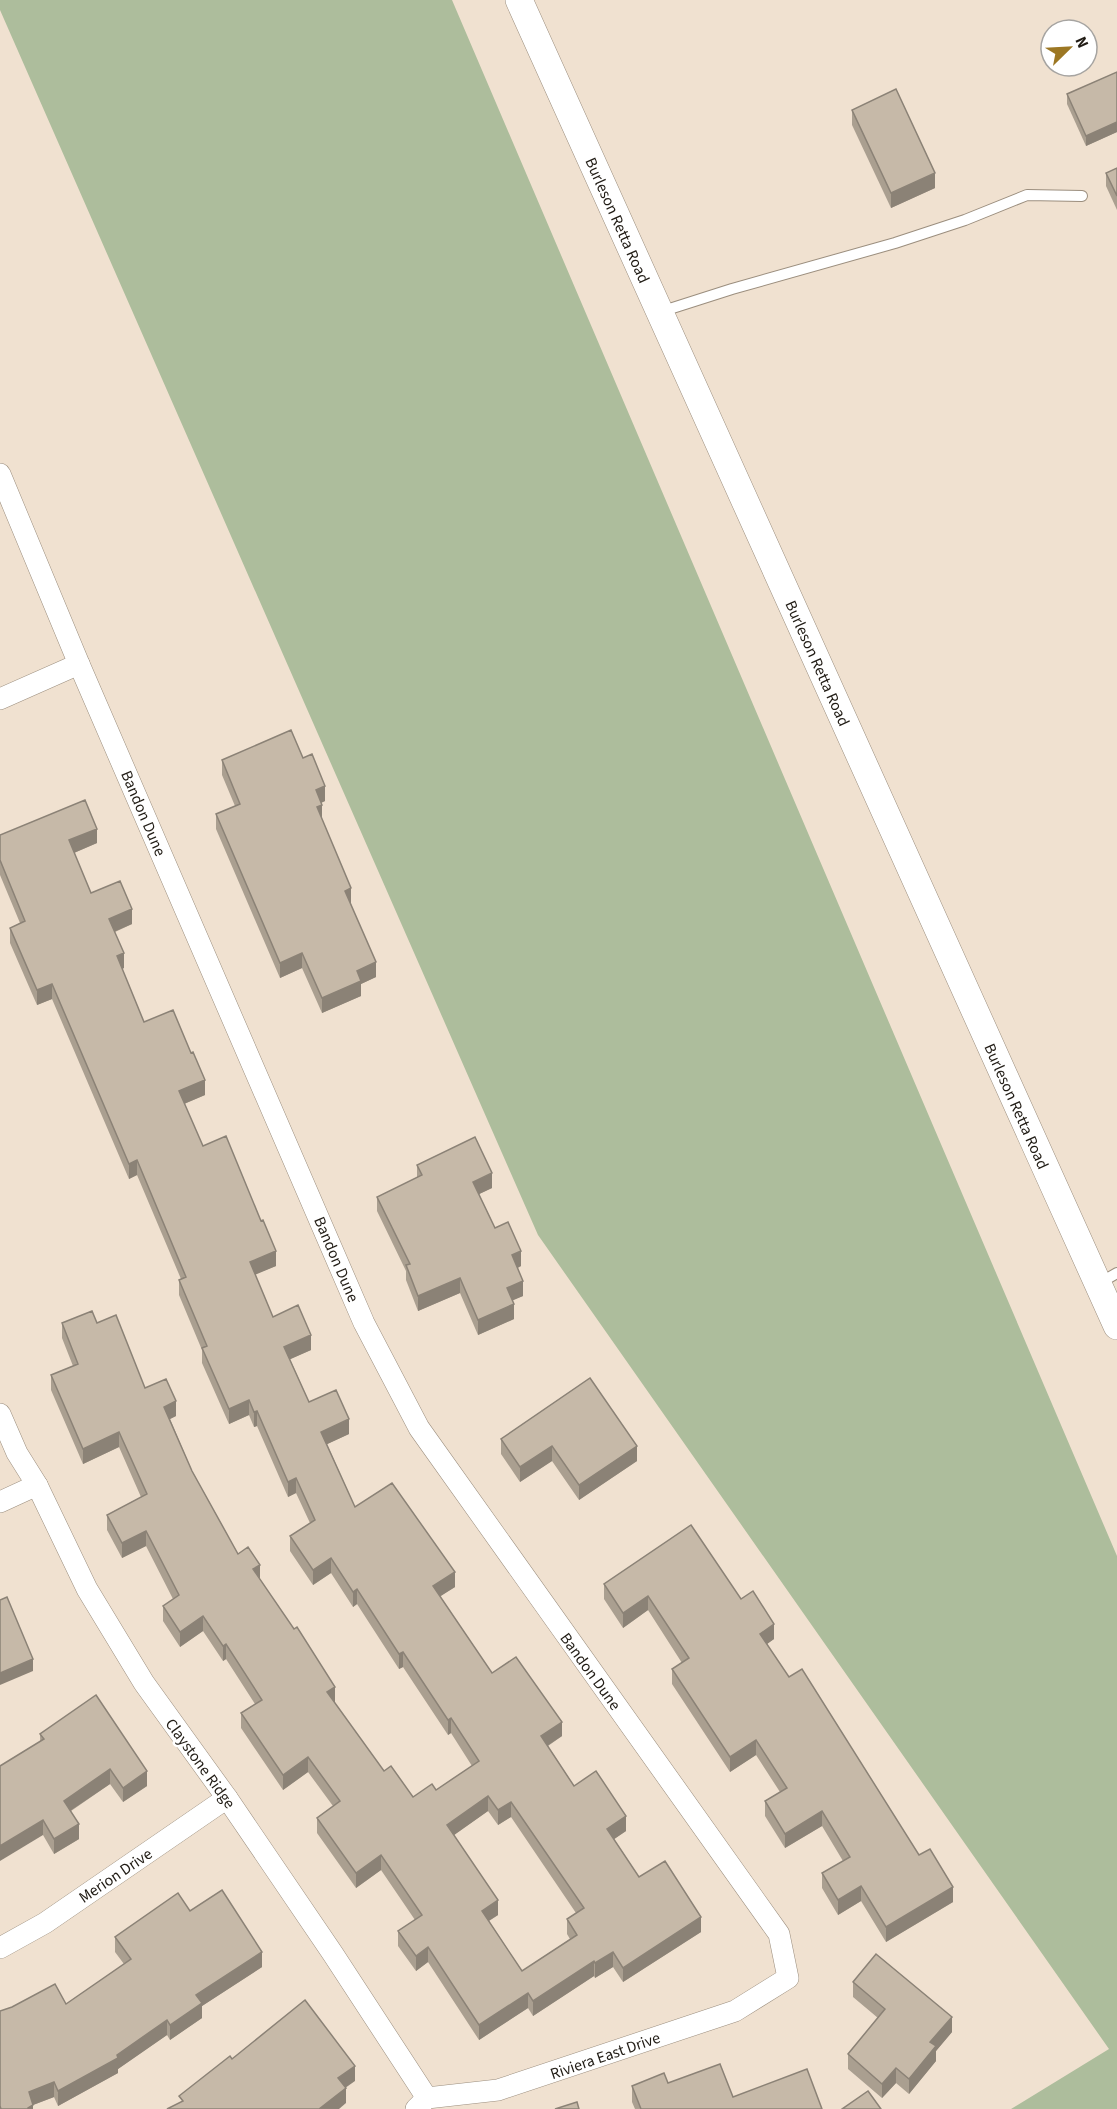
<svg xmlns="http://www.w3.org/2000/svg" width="1117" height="2109" viewBox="0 0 1117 2109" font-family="'Source Sans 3',sans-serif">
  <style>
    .grass { fill: #adbd9c }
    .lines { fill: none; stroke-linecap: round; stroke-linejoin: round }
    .service-casing { stroke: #9b8e7e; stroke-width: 12 }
    .minor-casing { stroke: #9b8e7e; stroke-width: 22 }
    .tertiary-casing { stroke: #9b8e7e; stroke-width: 28 }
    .service { stroke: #fff; stroke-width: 10 }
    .minor { stroke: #fff; stroke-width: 21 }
    .tertiary { stroke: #fff; stroke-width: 27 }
    .wall { fill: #aa9f90; fill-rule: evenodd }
    .shaded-wall { fill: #8b8276 }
    .building { fill: #c6b9a8; stroke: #8b8276; stroke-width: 1.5; fill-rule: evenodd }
    .labels { text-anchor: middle; stroke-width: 5; stroke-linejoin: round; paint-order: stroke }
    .street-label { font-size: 16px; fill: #211c15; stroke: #fff }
  </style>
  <rect width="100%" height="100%" fill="#f0e1d0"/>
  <polygon class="grass" points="0,0 452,0 1117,1556 1117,2109 1011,2109 1109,2049 538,1235 0,10"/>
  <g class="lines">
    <defs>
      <g id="service">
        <polyline points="660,312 732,289 895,243 965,220 1027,195 1082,196"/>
        <polyline points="1098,1284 1117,1273"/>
      </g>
      <g id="minor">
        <polyline points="0,474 79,664 364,1323 419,1428 779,1934 788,1978 735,2011 498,2090 427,2098 416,2109"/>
        <polyline points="0,699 79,664"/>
        <polyline points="0,1414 17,1453 37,1485 87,1589 144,1683 227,1798 333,1954 427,2098"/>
        <polyline points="0,1502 37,1485"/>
        <polyline points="0,1948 45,1923 227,1798"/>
      </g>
      <polyline id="tertiary" points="519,0 1117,1326"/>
    </defs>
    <use href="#service" class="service-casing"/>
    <use href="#minor" class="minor-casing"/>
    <use href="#tertiary" class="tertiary-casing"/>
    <use href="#service" class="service"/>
    <use href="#minor" class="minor"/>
    <use href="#tertiary" class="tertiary"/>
  </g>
  <g class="wall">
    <polygon points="1117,72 1117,132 1086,146 1067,104 1067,94"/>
    <polygon points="852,110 935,188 891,208 852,125"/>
    <polygon points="1117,168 1117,210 1106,186 1106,173"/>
    <polygon points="303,758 325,801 321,803 322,819 376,977 361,984 361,996 322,1013 302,968 280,978 216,829 216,814 235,806 222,775 222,760"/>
    <path d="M0,835L97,843L74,853L91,893L132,924L115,932L124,968L122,969L144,1022L205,1095L184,1104L203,1146L276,1266L255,1274L273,1317L311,1350L290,1359L309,1402L349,1434L327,1444L355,1507L455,1587L440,1596L492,1673L562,1736L548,1746L574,1786L626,1831L614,1839L639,1877L701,1932L623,1982L613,1967L595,1978L594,1976L533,2016L528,2008L479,2040L428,1962L416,1971L398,1946V1931L415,1920L381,1870L356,1888L317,1833V1818L333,1806L308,1772L283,1790L241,1728V1713L255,1704L226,1659L223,1661L203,1631L180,1647L163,1621V1606L173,1599L146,1546L122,1558L107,1530V1515L141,1497L119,1447L83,1464L51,1390V1375L73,1366L62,1338V1323H97L145,1388L176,1416L170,1419L192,1471L238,1554L260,1579L335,1702H334L384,1771L413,1797L436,1790L472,1766L451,1733L448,1735L403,1667L399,1669L357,1604L353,1607L331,1573L313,1585L290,1551V1536L310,1523L296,1493L288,1497L257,1426L254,1427L249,1415L229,1424L202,1363V1350L179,1295V1280L181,1279L137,1175L129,1179L52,999L37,1005L10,943V928L20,923L0,875ZM488,1811L498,1825L511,1817L576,1913L567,1919V1934L570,1939L522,1971L489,1921L498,1915L454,1835Z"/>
    <polygon points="417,1165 492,1188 479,1194 495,1228 521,1266 518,1268 523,1296 512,1300 514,1319 478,1335 460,1293 418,1311 406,1280 406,1271 377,1211 377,1197 417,1178"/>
    <polygon points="590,1378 637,1461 579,1500 552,1461 520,1482 501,1454 501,1439"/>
    <polygon points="604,1584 741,1599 774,1639 767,1644 789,1677 953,1902 886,1942 861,1901 838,1915 822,1888 822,1873 843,1861 822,1826 785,1848 765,1816 765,1801 780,1792 756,1755 730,1772 672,1684 672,1669 682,1663 648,1610 623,1628 604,1599"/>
    <polygon points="40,1734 147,1786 123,1802 110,1784 71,1811 79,1839 54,1854 43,1835"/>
    <polygon points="190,1911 262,1967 202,2006 202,2018 170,2040 167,2035 118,2069 118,2073 58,2106 54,2097 33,2105 33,2109 0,2109 0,2011 66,2004 124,1964 115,1952 115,1937"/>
    <polygon points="853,1982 952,2032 936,2051 936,2061 909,2094 896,2083 882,2098 848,2069 848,2054 878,2018 853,1997"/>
    <polygon points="668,2083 733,2097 822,2109 635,2109 632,2102 632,2086"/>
  </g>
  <g class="shaded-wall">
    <polygon points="1117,122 1117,132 1086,146 1086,136"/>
    <polygon points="935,173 935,188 891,208 891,193"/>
    <polygon points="325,786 325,801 316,805 316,790"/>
    <polygon points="322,805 322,819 317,807"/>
    <polygon points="97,829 97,843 69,855 69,840"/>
    <polygon points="351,888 351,903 345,906 345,891"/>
    <polygon points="132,909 132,924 109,934 109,919"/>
    <polygon points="124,953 124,968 117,971 117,956"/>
    <polygon points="302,953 302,968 280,978 280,963"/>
    <polygon points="376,962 376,977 361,984 361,996 322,1013 322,998 357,971"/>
    <polygon points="52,984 52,999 37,1005 37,990"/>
    <polygon points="205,1080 205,1095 179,1106 179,1091"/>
    <polygon points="137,1160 137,1175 129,1179 129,1164"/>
    <polygon points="492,1173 492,1188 473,1197 473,1182"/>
    <polygon points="276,1251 276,1266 250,1277 250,1262"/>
    <polygon points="521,1251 521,1266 512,1270 512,1255"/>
    <polygon points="460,1278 460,1293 418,1311 418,1296"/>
    <polygon points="523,1281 523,1296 507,1303 507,1288"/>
    <polygon points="514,1304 514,1319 478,1335 478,1320"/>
    <polygon points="311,1335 311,1350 284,1362 284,1347"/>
    <polygon points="249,1400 249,1415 229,1424 229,1409"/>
    <polygon points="176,1401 176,1416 164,1422 164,1407"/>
    <polygon points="257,1411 257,1426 254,1427 254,1412"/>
    <polygon points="349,1419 349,1434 321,1447 321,1432"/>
    <polygon points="119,1432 119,1447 83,1464 83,1449"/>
    <polygon points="552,1446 552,1461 520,1482 520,1467"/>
    <polygon points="637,1446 637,1461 579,1500 579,1485"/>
    <polygon points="296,1478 296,1493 288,1497 288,1482"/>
    <polygon points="146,1531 146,1546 122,1558 122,1543"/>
    <polygon points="331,1558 331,1573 313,1585 313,1570"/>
    <polygon points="260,1565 260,1579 253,1569"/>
    <polygon points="455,1572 455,1587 433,1601 433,1586"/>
    <polygon points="357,1589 357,1604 353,1607 353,1592"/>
    <polygon points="648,1596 648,1610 623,1628 623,1613"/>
    <polygon points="203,1616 203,1631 180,1647 180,1632"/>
    <polygon points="774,1624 774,1639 760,1649 760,1634"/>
    <polygon points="226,1644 226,1659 223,1661 223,1646"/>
    <polygon points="403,1652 403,1667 399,1669 399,1654"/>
    <polygon points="33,1659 33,1671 0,1685 0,1673"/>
    <polygon points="335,1687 335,1702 327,1707 327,1692"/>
    <polygon points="451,1718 451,1733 448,1735 448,1720"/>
    <polygon points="562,1722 562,1736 541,1750 541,1736"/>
    <polygon points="756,1740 756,1755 730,1772 730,1757"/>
    <polygon points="308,1757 308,1772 283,1790 283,1775"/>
    <polygon points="110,1769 110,1784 64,1815 64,1801"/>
    <polygon points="147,1771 147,1786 123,1802 123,1788"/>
    <polygon points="488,1796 488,1811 447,1840 447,1825"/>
    <polygon points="511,1802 511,1817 498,1825 498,1810"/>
    <polygon points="822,1811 822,1826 785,1848 785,1834"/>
    <polygon points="626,1816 626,1831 607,1844 607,1829"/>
    <polygon points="43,1820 43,1835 0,1861 0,1846"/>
    <polygon points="79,1824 79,1839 54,1854 54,1839"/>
    <polygon points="381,1855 381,1870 356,1888 356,1873"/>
    <polygon points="861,1886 861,1901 838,1915 838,1900"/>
    <polygon points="953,1887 953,1902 886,1942 886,1927"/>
    <polygon points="498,1900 498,1915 482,1925 482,1911"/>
    <polygon points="701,1917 701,1932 623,1982 623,1968"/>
    <polygon points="428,1947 428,1962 416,1971 416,1956"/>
    <polygon points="262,1952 262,1967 202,2006 202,2018 170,2040 170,2025 196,1995"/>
    <polygon points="613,1952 613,1967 595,1978 595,1963"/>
    <polygon points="594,1961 594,1976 533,2016 533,2001"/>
    <polygon points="528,1993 528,2008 479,2040 479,2025"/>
    <polygon points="952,2017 952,2032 936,2051 936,2061 909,2094 909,2079 930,2042"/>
    <polygon points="167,2020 167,2035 118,2069 118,2073 58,2106 58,2091 117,2055"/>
    <polygon points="355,2066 355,2081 338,2093 338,2078"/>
    <polygon points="896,2068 896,2083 882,2098 882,2084"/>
    <polygon points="54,2082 54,2097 33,2105 33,2109 28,2109 29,2092"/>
    <polygon points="346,2088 346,2103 339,2109 319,2109"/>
  </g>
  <g class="building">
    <polygon points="1117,72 1117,122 1086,136 1067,94"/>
    <polygon points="896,89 935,173 891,193 852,110"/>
    <polygon points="1117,168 1117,196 1106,173"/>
    <polygon points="291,730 303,758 312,754 325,786 316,790 322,805 317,807 351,888 345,891 376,962 357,971 361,981 322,998 302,953 280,963 216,814 240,804 222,760"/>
    <path d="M85,800L97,829L69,840L91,893L120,881L132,909L109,919L124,953L117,956L144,1022L173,1010L191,1053L193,1052L205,1080L179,1091L203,1146L226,1136L261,1221L263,1220L276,1251L250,1262L273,1317L298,1305L311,1335L284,1347L309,1402L336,1390L349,1419L321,1432L355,1507L392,1483L455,1572L433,1586L492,1673L516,1657L562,1722L541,1736L574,1786L596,1771L626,1816L607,1829L639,1877L665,1861L701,1917L623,1968L613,1952L595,1963L594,1961L533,2001L528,1993L479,2025L428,1947L416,1956L398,1931L422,1915L381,1855L356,1873L317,1818L340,1801L308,1757L283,1775L241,1713L262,1700L226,1644L223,1646L203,1616L180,1632L163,1606L179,1595L146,1531L122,1543L107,1515L147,1494L119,1432L83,1449L51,1375L78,1364L62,1323L92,1311L97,1323L116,1315L145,1388L166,1379L176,1401L164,1407L192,1471L238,1554L248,1547L260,1565L253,1569L294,1629L297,1627L335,1687L327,1692L384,1771L391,1766L413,1797L432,1784L436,1790L479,1761L451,1718L448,1720L403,1652L399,1654L357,1589L353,1592L331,1558L313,1570L290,1536L315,1520L296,1478L288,1482L257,1411L254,1412L249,1400L229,1409L202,1348L207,1346L179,1280L186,1277L137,1160L129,1164L52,984L37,990L10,928L25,921L0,860V835ZM488,1796L498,1810L511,1802L584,1908L567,1919L577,1935L522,1971L482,1911L498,1900L447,1825Z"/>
    <polygon points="475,1137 492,1173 473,1182 495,1228 508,1222 521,1251 512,1255 523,1281 507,1288 514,1304 478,1320 460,1278 418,1296 406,1265 410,1264 377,1197 422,1175 417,1165"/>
    <polygon points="590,1378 637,1446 579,1485 552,1446 520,1467 501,1439"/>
    <polygon points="691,1525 741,1599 753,1591 774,1624 760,1634 789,1677 802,1669 919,1855 930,1849 953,1887 886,1927 861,1886 838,1900 822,1873 850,1857 822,1811 785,1834 765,1801 787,1788 756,1740 730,1757 672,1669 689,1658 648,1596 623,1613 604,1584"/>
    <polygon points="7,1597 33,1659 0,1673 0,1600"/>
    <polygon points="96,1695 147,1771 123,1788 110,1769 64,1801 79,1824 54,1839 43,1820 0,1846 0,1766 44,1739 40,1734"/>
    <polygon points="222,1890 262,1952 196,1995 202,2003 170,2025 167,2020 117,2055 118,2058 58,2091 54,2082 29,2092 33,2105 28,2108 28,2109 1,2109 0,2106 0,2011 12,2007 55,1984 66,2004 131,1959 115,1937 178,1893 190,1911"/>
    <polygon points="876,1954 952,2017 930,2042 936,2046 909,2079 896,2068 882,2084 848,2054 885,2009 853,1982"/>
    <polygon points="305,2000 355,2066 338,2078 346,2088 319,2109 167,2109 183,2101 179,2096 230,2056 232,2059"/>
    <polygon points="720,2064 733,2097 807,2069 822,2109 641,2109 632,2086 664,2073 668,2083"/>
    <polygon points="868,2091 881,2109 842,2109"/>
    <polygon points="577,2102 579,2109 555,2109"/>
  </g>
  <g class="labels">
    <g class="street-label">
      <text transform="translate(618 220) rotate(66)" y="6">Burleson Retta Road</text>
      <text transform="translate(818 663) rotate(66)" y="6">Burleson Retta Road</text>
      <text transform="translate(144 813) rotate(67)" y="6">Bandon Dune</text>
      <text transform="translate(1017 1106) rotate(66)" y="6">Burleson Retta Road</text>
      <text transform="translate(337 1259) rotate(67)" y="6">Bandon Dune</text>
      <text transform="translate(591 1671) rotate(54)" y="6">Bandon Dune</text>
      <text transform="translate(201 1763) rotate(54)" y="6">Claystone Ridge</text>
      <text transform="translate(115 1875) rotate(-34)" y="6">Merion Drive</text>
      <text transform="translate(605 2055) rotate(-19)" y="6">Riviera East Drive</text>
    </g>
  </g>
  <g transform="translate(1069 48) rotate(66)"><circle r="28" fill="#ffffff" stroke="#a6a4a1" stroke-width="1.5"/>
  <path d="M0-4.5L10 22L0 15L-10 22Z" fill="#9c7723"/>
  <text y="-9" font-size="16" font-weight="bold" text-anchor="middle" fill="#211c15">N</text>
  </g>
</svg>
